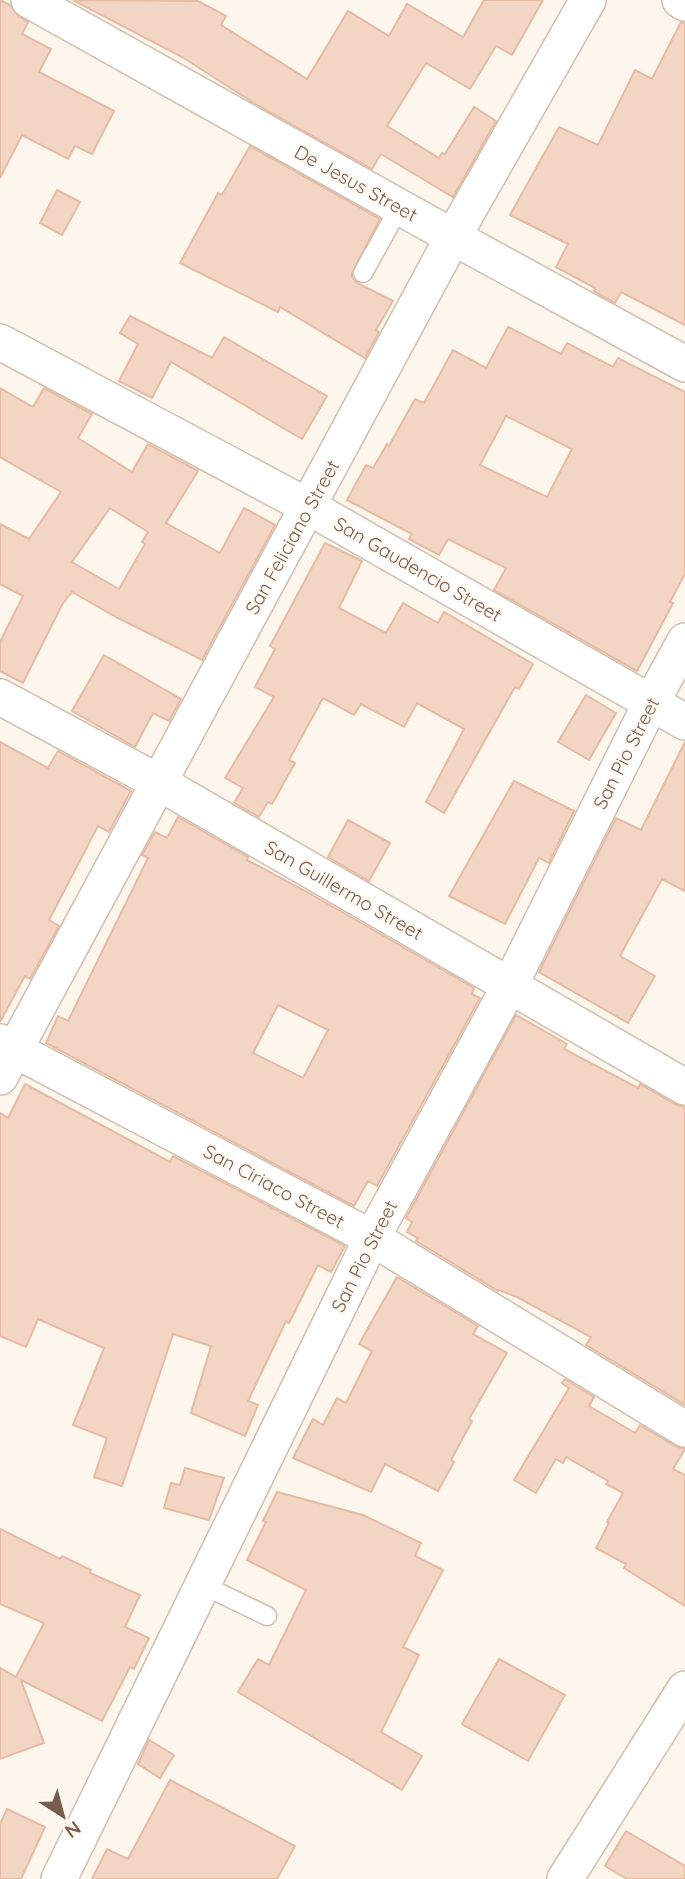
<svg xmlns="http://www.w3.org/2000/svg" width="685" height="1879" viewBox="0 0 685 1879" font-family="Quicksand,sans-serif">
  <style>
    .building { fill: #f3d5c3; stroke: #e6bba3; stroke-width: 2; fill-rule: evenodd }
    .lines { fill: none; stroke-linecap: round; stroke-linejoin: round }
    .lane-casing { stroke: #d1beb0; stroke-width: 21 }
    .street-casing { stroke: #d1beb0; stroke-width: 38 }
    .lane { stroke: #fff; stroke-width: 18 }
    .street { stroke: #fff; stroke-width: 35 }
    .labels { text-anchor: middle; stroke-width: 5; stroke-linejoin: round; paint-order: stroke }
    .street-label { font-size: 19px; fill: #7a5c4d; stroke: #fffaf3 }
  </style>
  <rect width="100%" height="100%" fill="#fdf6ec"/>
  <g class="building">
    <polygon points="0,0 10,5 19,17 28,22 22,34 51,49 39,72 114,111 92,154 75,146 68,159 22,135 0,178"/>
    <polygon points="73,0 198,1 226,16 221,25 307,79 348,11 389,36 407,4 463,37 484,0 543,0 512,55 496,46 470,89 426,63 387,126 439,158 442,153 445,154 474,107 496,121 453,197 381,154 372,169 257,105 182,57"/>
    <polygon points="681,22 685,23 685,325 621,292 615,303 594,291 595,288 556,267 568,244 510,215 559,127 598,145 635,70 652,79"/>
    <polygon points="250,146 380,219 352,273 352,277 357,283 393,301 376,330 379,332 365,358 280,307 278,312 180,263 218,193 222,195"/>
    <polygon points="57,190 80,202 62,235 40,223"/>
    <polygon points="130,316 212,358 224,337 327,396 302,439 171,362 152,398 119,381 138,344 120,333"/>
    <path d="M508,327L561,354L567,343L613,367L618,358L685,392V574L670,602L673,603L637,671L494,590L506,568L448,539L439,555L409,539L412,534L347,500L366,465L373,468L387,444L389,446L415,399L424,403L453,350L486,368ZM506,416L572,449L547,497L480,465Z"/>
    <path d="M0,388L33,407L44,388L92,414L78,438L132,472L148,444L198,471L166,523L220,553L244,508L275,525L202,660L118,618L72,592L62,605L23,683L0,671V642L23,596L0,584V524L29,539L61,492L0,457ZM110,508L148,532L142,542L145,544L119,589L72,562Z"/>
    <polygon points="325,543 362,561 339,608 386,633 403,603 438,623 444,612 533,664 519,689 515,687 444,813 426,802 464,729 417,703 404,727 361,704 354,715 323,698 289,760 295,763 272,804 268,802 259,817 234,803 243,788 225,778 274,697 255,687 275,649 270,646"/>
    <polygon points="104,655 181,699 169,721 153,713 135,747 72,711"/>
    <polygon points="586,695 616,713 589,760 558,742"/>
    <polygon points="0,742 48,768 58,751 131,791 109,832 98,826 49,920 59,926 30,979 25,976 0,1022"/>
    <polygon points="685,742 685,891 662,879 620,956 655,976 628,1023 539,972 616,818 641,830"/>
    <polygon points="514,781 574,811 549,863 539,858 505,924 449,896"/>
    <path d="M178,817L248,857L247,860L309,893L474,988L472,994L480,998L377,1186L368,1181L354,1206L46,1043L58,1016L68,1021L148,858L142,855L155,832L167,838ZM278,1005L328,1030L303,1078L253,1053Z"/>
    <polygon points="348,820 390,843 369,881 328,857"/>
    <polygon points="516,1015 567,1044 564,1049 638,1088 640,1084 675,1104 685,1107 685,1405 586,1345 591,1337 517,1297 499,1290 498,1291 416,1241 418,1238 407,1232 412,1222 406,1218"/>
    <polygon points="25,1084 170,1162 173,1156 345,1246 331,1272 318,1265 289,1323 286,1321 248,1401 258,1405 245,1436 191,1413 211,1346 173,1334 122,1486 94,1477 107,1438 73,1425 104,1348 38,1319 26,1347 0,1336 0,1113 8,1118"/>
    <polygon points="397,1277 478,1326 473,1334 507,1353 469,1419 472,1421 451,1460 454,1462 438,1491 385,1464 371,1492 293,1458 313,1419 323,1425 337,1398 346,1403 372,1351 359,1344"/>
    <polygon points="565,1379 594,1397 589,1406 635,1433 640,1425 675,1446 685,1449 673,1469 685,1475 685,1606 624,1568 626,1564 596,1548 609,1523 607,1522 623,1493 606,1484 608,1481 566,1457 563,1463 556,1459 536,1493 514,1480 569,1388 562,1383"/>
    <polygon points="185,1468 224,1478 209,1520 164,1508 171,1483 180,1485"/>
    <polygon points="277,1492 363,1515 421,1543 415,1556 443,1570 403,1647 419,1655 381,1732 422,1756 402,1790 238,1692 258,1659 269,1665 306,1590 247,1560 266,1522 263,1521"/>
    <polygon points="0,1529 60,1559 62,1556 91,1570 90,1573 140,1595 125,1627 149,1638 134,1669 130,1667 102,1721 21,1680 44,1743 0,1759 0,1668 16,1677 44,1623 0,1604"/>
    <polygon points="499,1659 565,1695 528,1761 462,1724"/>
    <polygon points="149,1740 174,1755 160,1778 138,1764"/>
    <polygon points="170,1780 295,1846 277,1879 92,1879 107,1849 128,1859"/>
    <polygon points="7,1809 45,1827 21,1879 0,1879 0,1824"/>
    <polygon points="626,1831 685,1866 685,1879 627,1879 605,1866"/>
  </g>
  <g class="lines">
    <defs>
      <g id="lane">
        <polyline points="363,273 399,208"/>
        <polyline points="203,1585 267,1616"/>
      </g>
      <g id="street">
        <polyline points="29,0 453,237 685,364"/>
        <polyline points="680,0 685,3"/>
        <polyline points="0,342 309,507 685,722"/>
        <polyline points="0,697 158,782 685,1087"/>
        <polyline points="0,1042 372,1238 685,1429"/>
        <polyline points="0,1077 453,237 588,0"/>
        <polyline points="59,1879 372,1238 509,987 651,703 685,641"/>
        <polyline points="565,1879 685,1689"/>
      </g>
    </defs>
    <use href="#lane" class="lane-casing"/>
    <use href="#street" class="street-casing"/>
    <use href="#lane" class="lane"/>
    <use href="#street" class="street"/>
  </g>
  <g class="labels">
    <g class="street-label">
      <text transform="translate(356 183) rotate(29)" y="7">De Jesus Street</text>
      <text transform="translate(292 537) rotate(-61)" y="7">San Feliciano Street</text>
      <text transform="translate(418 569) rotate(30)" y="7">San Gaudencio Street</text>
      <text transform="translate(626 753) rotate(-63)" y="7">San Pio Street</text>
      <text transform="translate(344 890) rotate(30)" y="7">San Guillermo Street</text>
      <text transform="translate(274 1186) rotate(28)" y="7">San Ciriaco Street</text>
      <text transform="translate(364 1256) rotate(-63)" y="7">San Pio Street</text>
    </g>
  </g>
  <g transform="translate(63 1816) rotate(144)" stroke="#fffaf3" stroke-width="5" paint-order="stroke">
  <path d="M0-5L12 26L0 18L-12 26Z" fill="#7a5c4d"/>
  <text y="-10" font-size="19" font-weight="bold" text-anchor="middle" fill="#7a5c4d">N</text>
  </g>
</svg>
